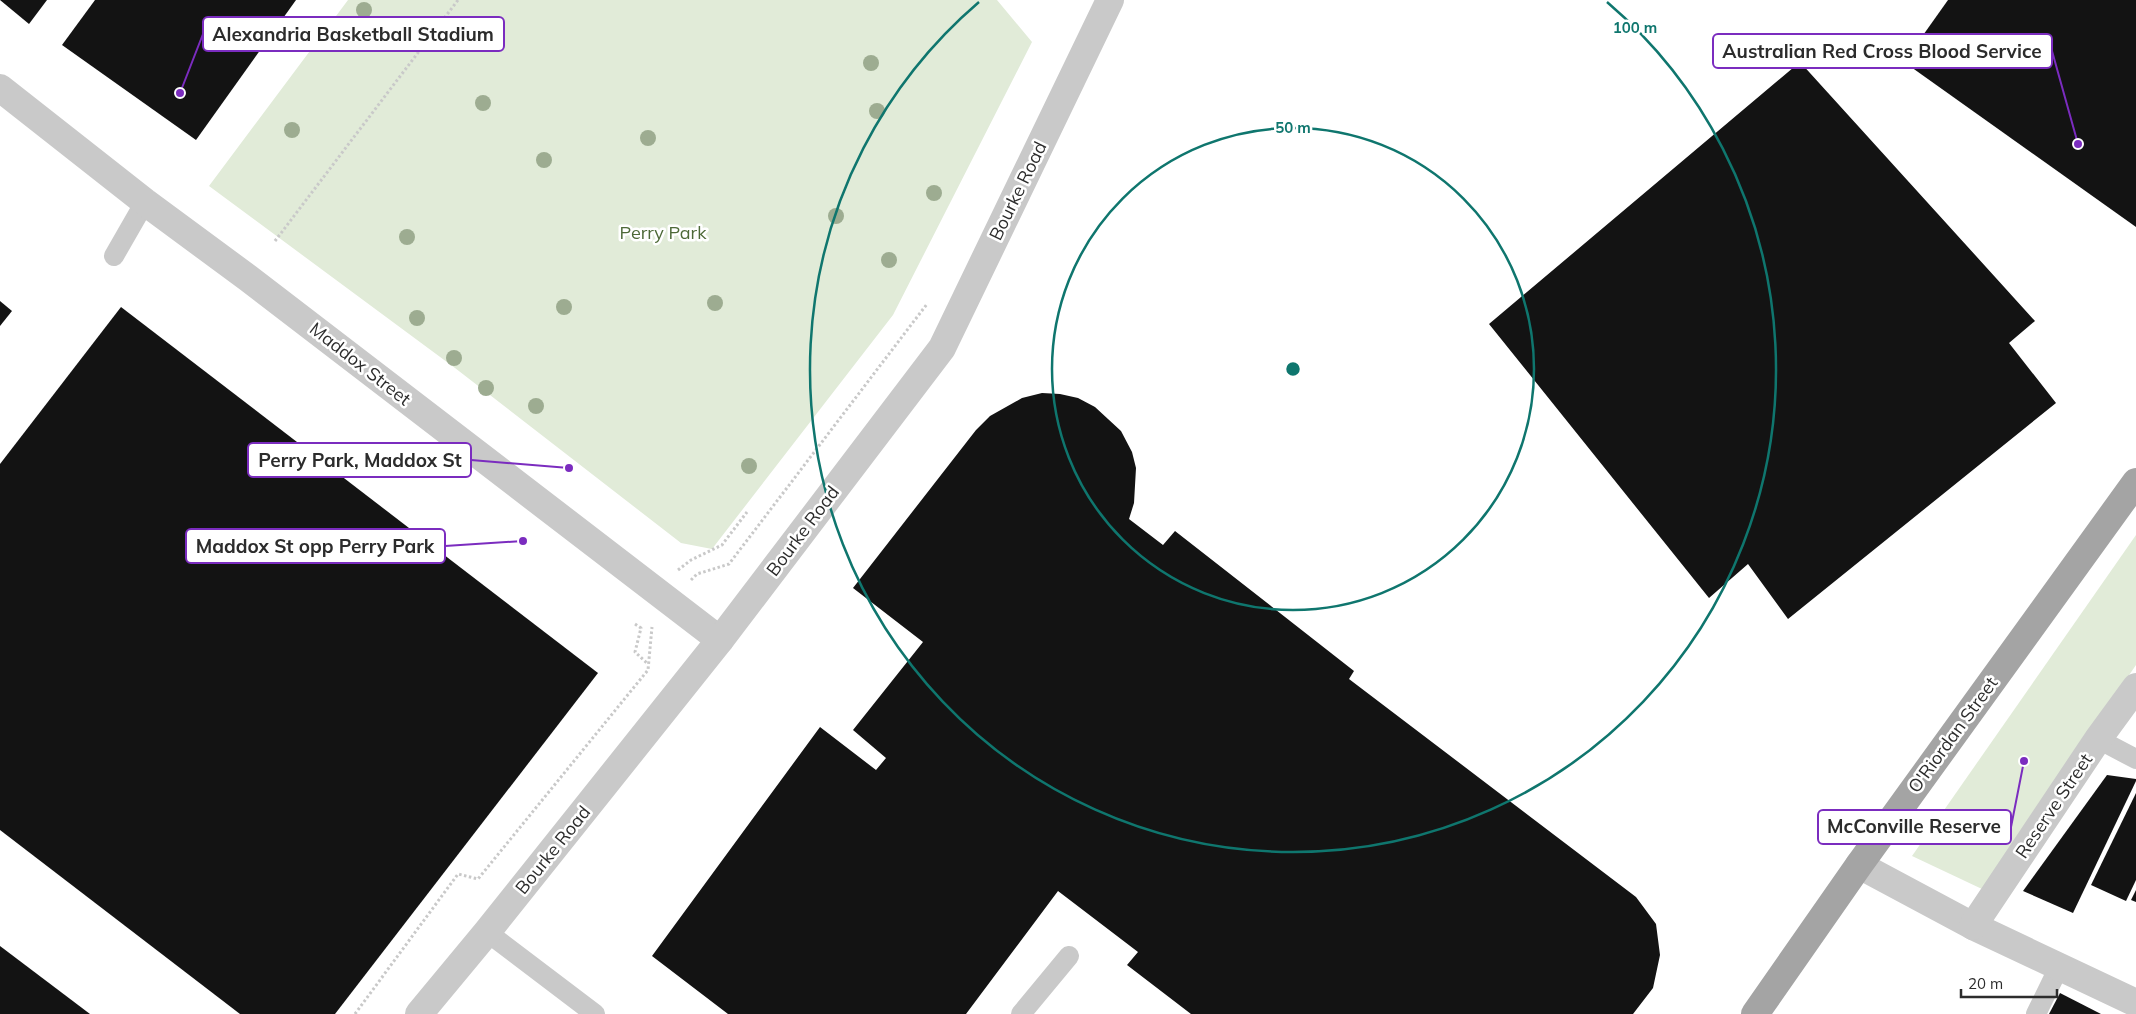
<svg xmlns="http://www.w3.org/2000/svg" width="2136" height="1014" viewBox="0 0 2136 1014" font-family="Mulish,sans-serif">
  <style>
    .green { fill: #e1ebd8 }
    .building { fill: #131313 }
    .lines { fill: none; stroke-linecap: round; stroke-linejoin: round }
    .path { stroke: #c9c9c9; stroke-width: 3; stroke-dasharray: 2.5 2.5; stroke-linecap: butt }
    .service { stroke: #c9c9c9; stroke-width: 20 }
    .minor { stroke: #c9c9c9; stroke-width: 28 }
    .tertiary { stroke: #c9c9c9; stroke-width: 28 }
    .primary { stroke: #a4a4a4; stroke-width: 28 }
    .tree { fill: #9dac91 }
    .ring { fill: none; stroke: #0f766e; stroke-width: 2.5 }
    .labels { text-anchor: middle; stroke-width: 5; stroke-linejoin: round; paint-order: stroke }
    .street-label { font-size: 18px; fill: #2c2c2c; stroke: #fff }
    .park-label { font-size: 18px; fill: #4d6937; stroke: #fff }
    .centre { fill: #0f766e; stroke: #fff; stroke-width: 2.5 }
    .ring-label { font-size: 15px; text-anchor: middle; font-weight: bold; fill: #0f766e; stroke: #fff; stroke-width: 5; stroke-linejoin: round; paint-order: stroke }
    .leader { fill: none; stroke: #7b2cbf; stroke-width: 2 }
    .callout-dot { fill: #7b2cbf; stroke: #fff; stroke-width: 2 }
    .callout { fill: #fff; stroke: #7b2cbf; stroke-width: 2 }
    .callout-label { font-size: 19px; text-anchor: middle; font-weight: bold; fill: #2c2c2c }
  </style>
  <rect width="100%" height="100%" fill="#fff"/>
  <g class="green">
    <polygon points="348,0 997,0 1032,42 893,315 712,549 681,543 455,368 209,186"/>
    <polygon points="2136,535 2136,665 1982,889 1912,856"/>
  </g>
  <g class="building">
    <polygon points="0,0 47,0 29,24"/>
    <polygon points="95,0 296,0 196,140 62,45"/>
    <polygon points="1948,0 2136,0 2136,227 1904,62"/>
    <polygon points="1800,62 2035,321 2009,343 2056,403 1788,619 1748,564 1709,598 1489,324"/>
    <polygon points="0,301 12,311 0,326"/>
    <polygon points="121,307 598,673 335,1014 240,1014 0,830 0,464"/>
    <polygon points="1042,393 1060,394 1078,398 1095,407 1121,431 1132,452 1136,468 1134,503 1129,519 1163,545 1175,531 1354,671 1349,679 1636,897 1656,924 1660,955 1653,988 1633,1014 1191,1014 1127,965 1138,952 1058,891 966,1014 728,1014 652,956 820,727 876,770 886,758 853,730 923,642 853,588 976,430 990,416 1022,398"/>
    <polygon points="2107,775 2136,779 2136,781 2073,913 2023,891"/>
    <polygon points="2136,793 2136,880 2126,901 2091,885"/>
    <polygon points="2136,890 2136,902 2131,900"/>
    <polygon points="0,946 90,1014 0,1014"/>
    <polygon points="2060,993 2101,1014 2049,1014"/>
  </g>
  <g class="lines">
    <g class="path">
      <polyline points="275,241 458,0"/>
      <polyline points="678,570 691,560 722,545 747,512"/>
      <polyline points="691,580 697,574 729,564 927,304"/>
      <polyline points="635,624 641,628 635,652 648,664"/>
      <polyline points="355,1014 458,874 478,879 648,670 652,627"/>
    </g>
    <g class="service">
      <polyline points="114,256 145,202"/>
      <polyline points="2098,739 2136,759"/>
      <polyline points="487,932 595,1014"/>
      <polyline points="1021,1014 1069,956"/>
      <polyline points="2036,1014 2059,967"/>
    </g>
    <g class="minor">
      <polyline points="1859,865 1973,926 2136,1003"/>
      <polyline points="1973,926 2098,739 2136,687"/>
    </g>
    <g class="tertiary">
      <polyline points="0,88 145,202 248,278 720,640"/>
      <polyline points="419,1014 487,932 720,640 942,348 1110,0"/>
    </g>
    <polyline class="primary" points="1755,1014 1859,865 2136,482"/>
  </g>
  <g class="tree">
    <circle cx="364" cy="10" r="8"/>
    <circle cx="871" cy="63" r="8"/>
    <circle cx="483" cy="103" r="8"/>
    <circle cx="877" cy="111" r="8"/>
    <circle cx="292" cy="130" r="8"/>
    <circle cx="648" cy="138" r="8"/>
    <circle cx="544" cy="160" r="8"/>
    <circle cx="934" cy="193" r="8"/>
    <circle cx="836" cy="216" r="8"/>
    <circle cx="407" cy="237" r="8"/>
    <circle cx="889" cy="260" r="8"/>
    <circle cx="715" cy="303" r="8"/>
    <circle cx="564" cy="307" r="8"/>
    <circle cx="417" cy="318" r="8"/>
    <circle cx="454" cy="358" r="8"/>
    <circle cx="486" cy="388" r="8"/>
    <circle cx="536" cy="406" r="8"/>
    <circle cx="749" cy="466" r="8"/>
  </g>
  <g class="ring">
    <circle cx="1293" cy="369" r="241"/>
    <path d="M1607 2A483 483 0 1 1 979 2"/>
  </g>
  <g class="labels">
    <g class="street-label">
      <text transform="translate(1018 191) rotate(-64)" y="6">Bourke Road</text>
      <text transform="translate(360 364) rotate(38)" y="6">Maddox Street</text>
      <text transform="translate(803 531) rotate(-53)" y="6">Bourke Road</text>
      <text transform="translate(1953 735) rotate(-54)" y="6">O'Riordan Street</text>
      <text transform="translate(2054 806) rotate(-56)" y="6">Reserve Street</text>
      <text transform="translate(553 850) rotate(-51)" y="6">Bourke Road</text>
    </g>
    <g class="park-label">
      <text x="663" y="239">Perry Park</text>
    </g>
  </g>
  <circle cx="1293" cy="369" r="8" class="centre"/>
  <g class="ring-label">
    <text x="1635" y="33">100 m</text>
    <text x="1293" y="133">50 m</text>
  </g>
  <path class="leader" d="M180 93L203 34M2078 144L2052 51M569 468L471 460M523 541L445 546M2024 761L2011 827"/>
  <g class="callout-dot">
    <circle cx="180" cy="93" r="5"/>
    <circle cx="2078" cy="144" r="5"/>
    <circle cx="569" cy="468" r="5"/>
    <circle cx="523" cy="541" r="5"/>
    <circle cx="2024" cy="761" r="5"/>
  </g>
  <g class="callout">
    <rect x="203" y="17" width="301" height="34" rx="5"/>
    <rect x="1713" y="34" width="339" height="34" rx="5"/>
    <rect x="248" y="443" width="223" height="34" rx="5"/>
    <rect x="186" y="529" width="259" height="34" rx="5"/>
    <rect x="1818" y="810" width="193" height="34" rx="5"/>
  </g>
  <g class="callout-label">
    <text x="353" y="41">Alexandria Basketball Stadium</text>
    <text x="1882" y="58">Australian Red Cross Blood Service</text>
    <text x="360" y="467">Perry Park, Maddox St</text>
    <text x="315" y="553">Maddox St opp Perry Park</text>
    <text x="1914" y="833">McConville Reserve</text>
  </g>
  <path d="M1961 989v8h96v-8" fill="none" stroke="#2c2c2c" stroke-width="2.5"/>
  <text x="1968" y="989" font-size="15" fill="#2c2c2c" stroke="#ffffff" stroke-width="4" paint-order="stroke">20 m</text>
</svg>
